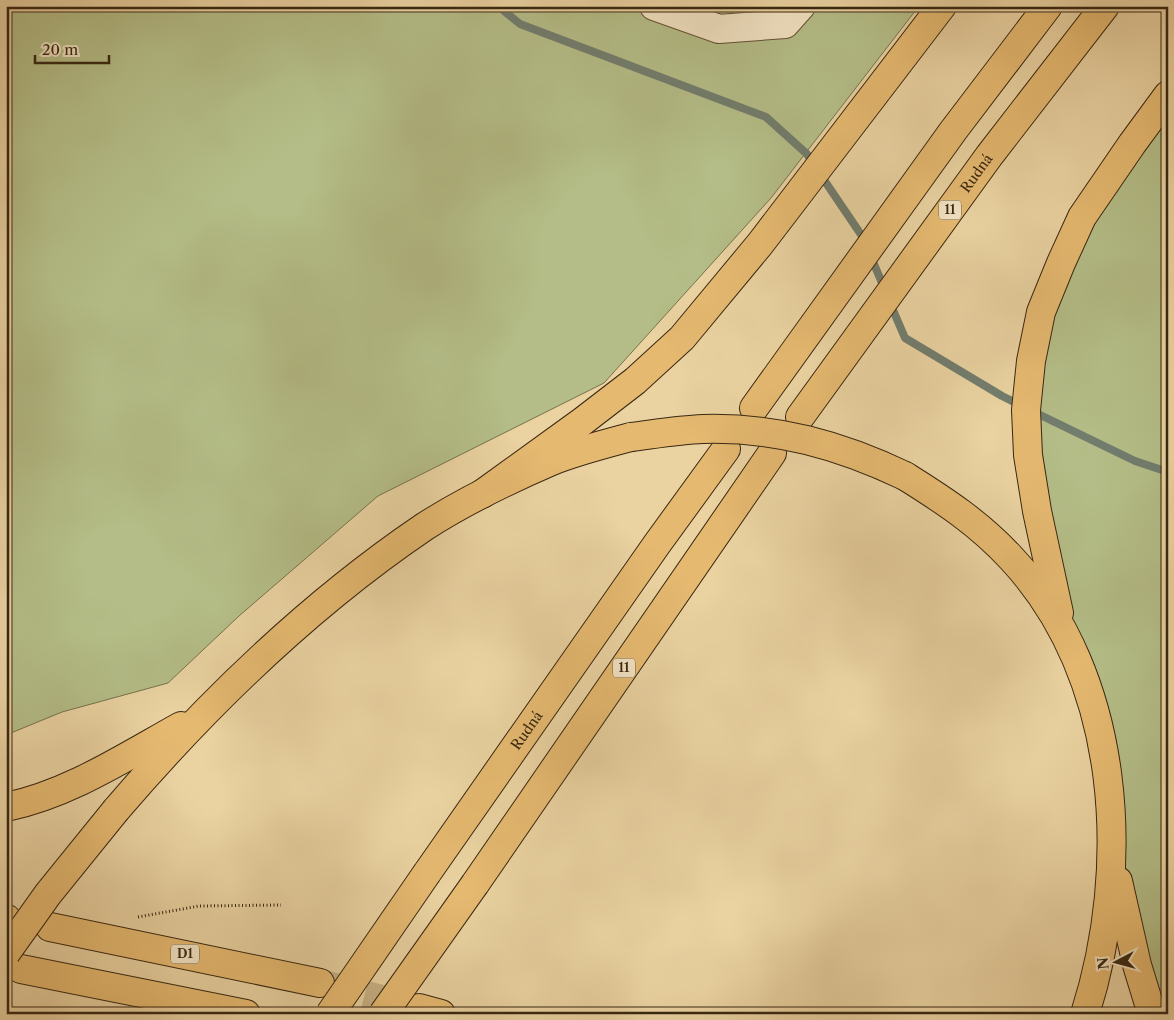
<svg xmlns="http://www.w3.org/2000/svg" width="1174" height="1020" viewBox="0 0 1174 1020" font-family="'Libre Caslon Text',serif">
  <style>
    .green { fill: #b4bd87; stroke: #76724c }
    .lines { fill: none; stroke-linecap: round; stroke-linejoin: round }
    .stream { stroke: #727d6e; stroke-width: 8 }
    .highway-tunnel { stroke: #c6b084; stroke-width: 28; stroke-dasharray: 28 14; stroke-linecap: butt }
    .minor-casing { stroke: #645236; stroke-width: 30 }
    .highway-casing { stroke: #382712; stroke-width: 30 }
    .path { stroke: #382712; stroke-width: 3; stroke-dasharray: 1 2.5; stroke-linecap: butt }
    .minor { stroke: #f1e2c2; stroke-width: 28 }
    .highway { stroke: #e5b970; stroke-width: 28 }
    .highway-bridge-casing { stroke: #382712; stroke-width: 30; stroke-linecap: butt }
    .highway-bridge { stroke: #e5b970; stroke-width: 28 }
    .labels { text-anchor: middle; stroke-width: 5; stroke-linejoin: round; paint-order: stroke }
    .shield { fill: #f1e2c2; stroke: #705f47; stroke-width: 1 }
    .shield-label { font-size: 12px; font-weight: bold; fill: #382712 }
    .street-label { font-size: 14px; fill: #382712; stroke: #f1e2c2 }
  </style>
  <rect width="100%" height="100%" fill="#ead2a1"/>
  <filter id="stains"><feTurbulence type="fractalNoise" baseFrequency=".004" numOctaves="4"/><feColorMatrix values="0 0 0 0 .2 0 0 0 0 .09 0 0 0 0 .02 0 0 0 .5 -.17"/></filter>
  <radialGradient id="worn" r=".72"><stop offset=".6" stop-color="#630" stop-opacity="0"/><stop offset="1" stop-color="#630" stop-opacity=".3"/></radialGradient>
  <g class="green">
    <polygon points="6,6 919,6 771,198 604,383 378,496 239,616 168,683 62,712 6,735"/>
    <polygon points="1168,95 1168,1014 1152,1014 1037,511 1041,312"/>
  </g>
  <g class="lines">
    <g class="stream">
      <polyline points="498,6 520,24 766,117 807,154 813,164"/>
      <polyline points="820,174 862,236 865,244"/>
      <polyline points="871,257 885,290"/>
      <polyline points="890,303 905,338 1002,396 1022,406"/>
      <polyline points="1032,411 1135,461 1168,472"/>
    </g>
    <polyline class="highway-tunnel" points="324,984 413,1007"/>
    <defs>
      <polyline id="minor" points="654,6 719,29 785,24 801,6"/>
      <g id="highway">
        <polyline points="754,408 953,131 1048,6"/>
        <path id="s1" d="M800,417L989,156L1105,6"/>
        <path d="M905,476C945,501 980,524 1012,559C1122,677 1132,867 1085,1014"/>
        <polyline points="482,494 583,421 635,381 682,338 760,244 942,6"/>
        <polyline points="1059,613 1037,511 1028,455 1026,410 1031,361 1041,312 1061,263 1082,217 1132,144 1168,95"/>
        <path d="M6,807C69,794 125,757 181,726"/>
        <path d="M116,810C206,705 309,605 424,527C464,501 508,480 552,461C577,451 605,444 631,437"/>
        <path id="s2" d="M427,873L657,544L726,449"/>
        <polyline points="1118,881 1137,965 1152,1014"/>
        <polyline points="475,884 772,453"/>
        <polyline points="6,919 7,919"/>
        <polyline points="50,927 320,983"/>
        <polyline points="21,969 246,1014"/>
        <polyline points="419,1008 441,1014"/>
      </g>
    </defs>
    <use href="#minor" class="minor-casing"/>
    <use href="#highway" class="highway-casing"/>
    <polyline class="path" points="138,917 199,906 281,905"/>
    <use href="#minor" class="minor"/>
    <use href="#highway" class="highway"/>
    <defs>
      <g id="highway-bridge">
        <path d="M631,437C655,434 679,430 703,429C776,427 840,445 905,476"/>
        <polyline points="6,953 48,894 116,810"/>
        <polyline points="330,1014 427,873"/>
        <polyline points="383,1014 475,884"/>
      </g>
    </defs>
    <use href="#highway-bridge" class="highway-bridge-casing"/>
    <use href="#highway-bridge" class="highway-bridge"/>
  </g>
  <g class="labels">
    <g class="shield">
      <rect x="939" y="200.5" width="22" height="19" rx="4"/>
      <rect x="613" y="658.5" width="22" height="19" rx="4"/>
      <rect x="171" y="944.5" width="28" height="19" rx="4"/>
    </g>
    <g class="shield-label">
      <text x="950" y="214">11</text>
      <text x="624" y="672">11</text>
      <text x="185" y="958">D1</text>
    </g>
    <g class="street-label">
      <text dy="5" stroke="none"><textPath href="#s1" startOffset="301">Rudná</textPath></text>
      <text dy="5" stroke="none"><textPath href="#s2" startOffset="174">Rudná</textPath></text>
    </g>
  </g>
  <rect width="1174" height="1020" fill="none" stroke="#ead2a1" stroke-width="25"/>
  <rect x="8" y="8" width="1159" height="1005" fill="none" stroke="#382712" stroke-width="2.5"/>
  <rect x="12" y="12" width="1149" height="995" fill="none" stroke="#382712"/>
  <g transform="translate(1116 962) rotate(264)" stroke="#f1e2c2" stroke-width="4" paint-order="stroke">
  <path d="M0-4L9 19L0 12L-9 19Z" fill="#382712"/>
  <text y="-8" font-size="14" font-weight="bold" text-anchor="middle" fill="#382712">N</text>
  </g>
  <path d="M35 55v8h74v-8" fill="none" stroke="#382712" stroke-width="2.5"/>
  <text x="42" y="55" font-size="15" fill="#382712" stroke="#f1e2c2" stroke-width="4" paint-order="stroke">20 m</text>
  <rect width="100%" height="100%" filter="url(#stains)"/>
  <rect width="100%" height="100%" fill="url(#worn)"/>
</svg>
